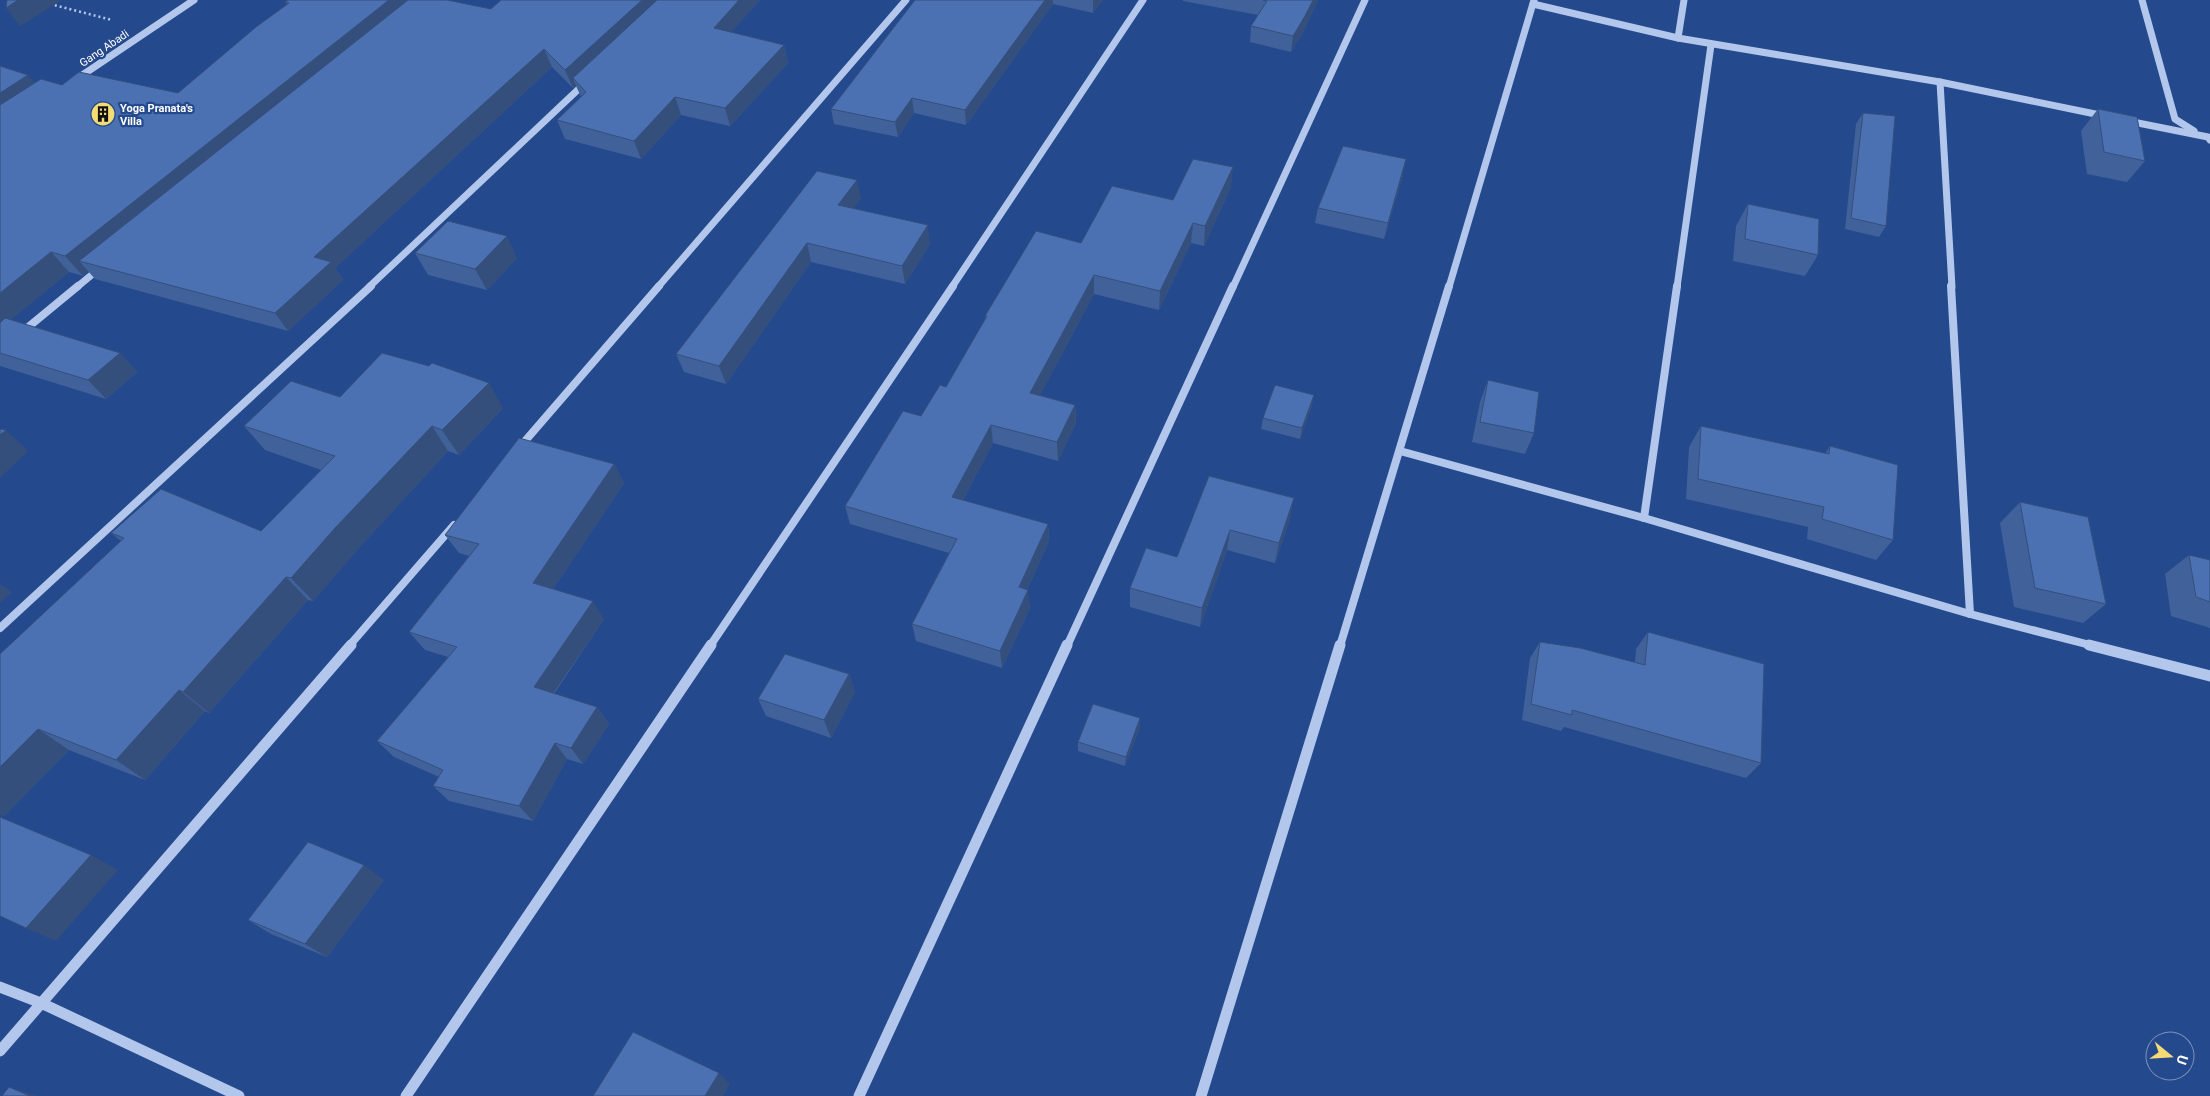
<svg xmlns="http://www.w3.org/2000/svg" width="2210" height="1096" viewBox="0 0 2210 1096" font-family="Roboto,sans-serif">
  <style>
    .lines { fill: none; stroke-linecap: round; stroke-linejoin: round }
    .path { stroke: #b2c7eb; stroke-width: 2.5; stroke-dasharray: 2 3; stroke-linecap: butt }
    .minor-far2 { stroke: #b2c7eb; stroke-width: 7 }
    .minor-far1 { stroke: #b2c7eb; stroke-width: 8 }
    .minor { stroke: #b2c7eb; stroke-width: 11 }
    .wall { fill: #41619a }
    .shaded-wall { fill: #354f7d }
    .building { fill: #4c71b3; stroke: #354f7d }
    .labels { text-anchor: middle; stroke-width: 4.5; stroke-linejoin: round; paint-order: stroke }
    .far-street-label { font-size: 11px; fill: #fff; stroke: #24498c }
    .far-poi-label { font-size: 11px; font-weight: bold; fill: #fff; stroke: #24498c; text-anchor: start }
  </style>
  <rect width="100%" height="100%" fill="#24498c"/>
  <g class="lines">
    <polyline class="path" points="50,4 112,20"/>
    <g class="minor-far2">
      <polyline points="1684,0 1678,38 1940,82 2105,116"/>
      <polyline points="2142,0 2175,119 2194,131"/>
      <polyline points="1533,4 1678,38"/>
      <polyline points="75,80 194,0"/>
      <polyline points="1940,82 1952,287"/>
      <polyline points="2128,121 2208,137 2210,140"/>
      <polyline points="77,287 100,268"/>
      <polyline points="369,287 585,83"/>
      <polyline points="658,287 906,0"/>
      <polyline points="952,287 1143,0"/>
      <polyline points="1233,287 1365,0"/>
      <polyline points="1449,287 1534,0"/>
      <polyline points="1677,287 1711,45"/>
    </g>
    <g class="minor-far1">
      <polyline points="1951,286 1970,614"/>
      <polyline points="21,333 78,286"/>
      <polyline points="519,448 659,286"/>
      <polyline points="1400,451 1644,518 1970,614 2094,646"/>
      <polyline points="1644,518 1677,286"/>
      <polyline points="0,628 371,286"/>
      <polyline points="349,646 454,525"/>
      <polyline points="710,646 953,286"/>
      <polyline points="1067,646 1233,286"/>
      <polyline points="1340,646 1449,286"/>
    </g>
    <g class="minor">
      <polyline points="2089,645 2210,676"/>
      <polyline points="0,987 41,1003 239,1096"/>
      <polyline points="0,1051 351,645"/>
      <polyline points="406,1096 711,645"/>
      <polyline points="859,1096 1067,645"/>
      <polyline points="1201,1096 1340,645"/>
    </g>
  </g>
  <g class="wall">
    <polygon points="501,0 760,0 731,32 784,45 788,63 730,126 681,115 641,159 565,139 557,120 581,97 576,86 573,88 552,67 335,268 343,280 288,331 95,279 88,271 83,276 69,272 10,320 120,353 137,372 106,399 0,366 0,66 35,83 178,93 287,4 285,2 491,9"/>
    <polygon points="915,0 1103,0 1093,13 1053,4 966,125 914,113 898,137 834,124 831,109"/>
    <polygon points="1183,0 1318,0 1303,32 1291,52 1250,42 1251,26 1258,15 1183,1"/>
    <polygon points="2098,109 2145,161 2127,182 2087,174 2081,131"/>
    <polygon points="1863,113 1886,226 1879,237 1845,229 1856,124"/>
    <polygon points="817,171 861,198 853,208 930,244 905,284 811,262 726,384 684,372 676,354"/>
    <polygon points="1403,175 1384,239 1315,223 1318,208"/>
    <polygon points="1231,187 1204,246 1191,243 1159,310 1094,294 1040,395 1075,405 1076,423 1058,461 993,443 963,500 1048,524 1049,541 1027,590 1030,608 1002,668 916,641 912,624 949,553 850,524 845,506 946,387 985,319 985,316 1081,243 1173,200"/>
    <polygon points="1748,204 1818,255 1805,276 1733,261 1736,226"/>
    <polygon points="415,253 517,258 487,290 428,275"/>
    <polygon points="1488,380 1534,433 1525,454 1472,442 1480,402"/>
    <polygon points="340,397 503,408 459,455 448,451 356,551 313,601 308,600 209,713 205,711 145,780 69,750 4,816 0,814 0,654 121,541 111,533 261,531 321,470 265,450 244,426"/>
    <polygon points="1312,406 1300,439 1261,429 1263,418"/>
    <polygon points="1701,426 1825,454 1830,446 1893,540 1876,560 1807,539 1808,527 1686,499 1689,447"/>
    <polygon points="614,464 624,483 553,589 604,619 554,694 597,707 609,724 583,764 567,759 533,821 449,801 433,786 439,777 394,757 377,741 448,657 425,650 409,632 469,556 459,553 445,535"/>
    <polygon points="1209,476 1290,519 1275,563 1227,550 1200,627 1130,607 1130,588 1177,557"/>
    <polygon points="2020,502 2106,604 2083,623 2014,607 2000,523"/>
    <polygon points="2189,555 2210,560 2210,628 2171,616 2165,574"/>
    <polygon points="1648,632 1761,763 1746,778 1564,727 1561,731 1522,720 1530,658 1540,642 1635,662 1636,649"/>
    <polygon points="849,674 855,692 831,738 766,716 758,699"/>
    <polygon points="1140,718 1140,727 1125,766 1078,751 1078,742"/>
    <polygon points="384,880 327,957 271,934 248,920"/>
  </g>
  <g class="shaded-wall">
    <polygon points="18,0 62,0 20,26 6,8"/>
    <polygon points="389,0 415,0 79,261 88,271 83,276 65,256"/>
    <polygon points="642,0 667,0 573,78 576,86 573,88 565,70"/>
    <polygon points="739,0 760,0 719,46 714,28"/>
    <polygon points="1045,0 1053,0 1053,4 966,125 965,110"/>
    <polygon points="1093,0 1103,0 1093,13"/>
    <polygon points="1313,0 1318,0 1303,32 1291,52 1293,36"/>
    <polygon points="784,45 788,63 730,126 725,108"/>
    <polygon points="544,49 552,67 335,268 343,280 288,331 275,313 314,257"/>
    <polygon points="28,75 44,94 0,124 0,93"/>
    <polygon points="675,97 681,115 641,159 634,141"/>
    <polygon points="912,98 914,113 898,137 895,122"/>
    <polygon points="1406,159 1403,175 1384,239 1388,223"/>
    <polygon points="1233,167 1231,187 1204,246 1205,226"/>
    <polygon points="857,180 861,198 842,224 838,205"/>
    <polygon points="1193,223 1191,243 1159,310 1160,291"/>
    <polygon points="928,225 930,244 905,284 902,266"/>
    <polygon points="507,236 517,258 487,290 475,269"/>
    <polygon points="807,243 811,262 726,384 719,366"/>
    <polygon points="51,252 69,272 3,326 0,343 0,293"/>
    <polygon points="1094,275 1094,294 1031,412 1030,393"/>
    <polygon points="120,353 137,372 106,399 88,380"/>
    <polygon points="489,383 503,408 459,455 442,430"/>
    <polygon points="1314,395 1312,406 1300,439 1302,428"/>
    <polygon points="1075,405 1076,423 1058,461 1057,442"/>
    <polygon points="991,425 993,443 955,515 952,497"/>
    <polygon points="432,426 448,451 356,551 313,601 291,578 335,528"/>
    <polygon points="6,430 28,451 0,478 0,435"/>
    <polygon points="614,464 624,483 545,601 533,583"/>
    <polygon points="1294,498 1290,519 1275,563 1279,543"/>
    <polygon points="1048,524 1049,541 1020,605 1019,587"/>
    <polygon points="1230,530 1227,550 1200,627 1202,608"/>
    <polygon points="286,577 308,600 209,713 183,692"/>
    <polygon points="0,584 12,592 0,603"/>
    <polygon points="1028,590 1030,608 1002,668 1000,651"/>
    <polygon points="593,601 604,619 546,704 534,687"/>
    <polygon points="849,674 855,692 831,738 824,720"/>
    <polygon points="179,690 205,711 145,780 116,760"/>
    <polygon points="597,707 609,724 583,764 571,748"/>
    <polygon points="1140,718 1140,727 1125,766 1126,757"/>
    <polygon points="38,729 69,750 4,816 0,814 0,767"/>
    <polygon points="555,743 567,759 533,821 519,806"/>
    <polygon points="91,855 118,870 56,941 26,928"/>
    <polygon points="364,865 384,880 327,957 305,944"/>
    <polygon points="719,1073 730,1084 723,1096 705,1096"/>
    <polygon points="9,1087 37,1096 30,1096"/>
  </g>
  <g class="building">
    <polygon points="7,0 18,0 6,8"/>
    <polygon points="288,0 389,0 65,256 51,252 0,293 0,105 41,79 62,85 79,72 178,93 256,27 289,3 285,2"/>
    <polygon points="408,0 447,0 491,9 501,0 642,0 565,70 544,49 314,257 331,262 275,313 79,261"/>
    <polygon points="657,0 739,0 714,28 784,45 725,108 675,97 634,141 557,120 586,92 573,78"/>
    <polygon points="915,0 1045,0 965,110 912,98 895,122 831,109"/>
    <polygon points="1263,0 1313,0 1305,16 1293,36 1251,26 1267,1"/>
    <polygon points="0,66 28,75 0,93"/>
    <polygon points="2098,109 2137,117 2145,161 2104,152"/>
    <polygon points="1863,113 1895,116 1886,226 1851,218"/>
    <polygon points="1343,146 1406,159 1388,223 1318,208"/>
    <polygon points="1193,159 1233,167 1205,226 1193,223 1160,291 1094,275 1030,393 1075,405 1057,442 991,425 952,497 1048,524 1019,587 1028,590 1000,651 912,624 957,539 845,506 903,411 921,416 940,385 946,387 987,316 985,316 1036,231 1081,243 1112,186 1173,200"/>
    <polygon points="817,171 857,180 838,205 928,225 902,266 807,243 719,366 676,354"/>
    <polygon points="1748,204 1819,219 1818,255 1745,239"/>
    <polygon points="448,221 507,236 475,269 415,253"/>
    <polygon points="5,318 120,353 88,380 0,353 0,323"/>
    <polygon points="382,353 429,366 432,363 489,383 442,430 432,426 335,528 291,578 286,577 183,692 179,690 116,760 38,729 0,767 0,654 124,538 111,533 161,489 261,531 335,456 244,426 291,381 340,397"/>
    <polygon points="1488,380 1539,392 1534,433 1480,422"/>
    <polygon points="1275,385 1314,395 1302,428 1263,418"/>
    <polygon points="1701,426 1829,454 1830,446 1898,465 1893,540 1822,519 1824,507 1698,479"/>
    <polygon points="0,429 6,430 0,435"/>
    <polygon points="519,438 614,464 533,583 593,601 534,687 597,707 571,748 555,743 519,806 433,786 443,770 377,741 457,647 409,632 479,544 445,535"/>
    <polygon points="1209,476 1294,498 1279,543 1230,530 1202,608 1130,588 1146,548 1177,557"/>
    <polygon points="2020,502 2088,517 2106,604 2035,588"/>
    <polygon points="2189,555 2210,560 2210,602 2196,597"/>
    <polygon points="1648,632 1764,664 1761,763 1572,710 1572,715 1531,704 1540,642 1580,648 1645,665"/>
    <polygon points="785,654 849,674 824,720 758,699"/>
    <polygon points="1093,704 1140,718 1126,757 1078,742"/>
    <polygon points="0,817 91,855 26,928 0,916"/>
    <polygon points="308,842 364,865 305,944 248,920"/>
    <polygon points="633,1032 719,1073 705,1096 593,1096"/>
    <polygon points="9,1087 30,1096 2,1096"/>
  </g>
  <defs>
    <symbol id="building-disc" viewBox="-11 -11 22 22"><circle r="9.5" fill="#f5db76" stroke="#24498c"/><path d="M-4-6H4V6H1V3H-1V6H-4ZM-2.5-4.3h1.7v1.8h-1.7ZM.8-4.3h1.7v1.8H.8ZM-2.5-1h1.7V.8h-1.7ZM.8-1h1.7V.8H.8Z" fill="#111"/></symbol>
  </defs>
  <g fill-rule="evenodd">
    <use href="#building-disc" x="89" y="100" width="28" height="28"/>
  </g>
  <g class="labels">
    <g class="far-street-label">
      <text transform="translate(104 48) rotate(-34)" y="4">Gang Abadi</text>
    </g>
    <g class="far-poi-label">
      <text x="120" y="112">Yoga Pranata's<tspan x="120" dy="13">Villa</tspan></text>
    </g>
  </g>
  <g transform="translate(2170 1056) rotate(108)"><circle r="24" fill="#24498c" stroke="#7c92ba"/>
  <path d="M0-4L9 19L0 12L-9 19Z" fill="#f5db76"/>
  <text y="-8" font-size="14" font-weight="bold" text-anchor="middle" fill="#ffffff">U</text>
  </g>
</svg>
